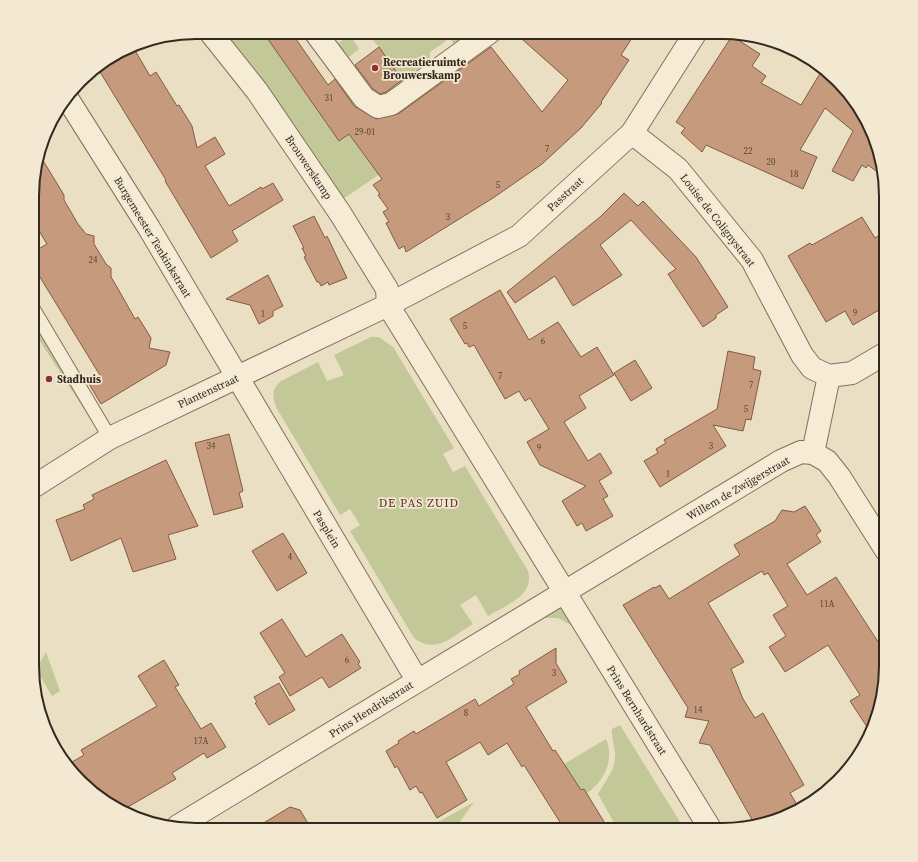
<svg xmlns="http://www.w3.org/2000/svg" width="918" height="862" viewBox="0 0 918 862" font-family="'Source Serif 4',serif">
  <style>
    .green { fill: #c2c898 }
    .building { fill: #c69a7c; stroke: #815b43 }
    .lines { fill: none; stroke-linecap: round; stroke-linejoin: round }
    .lane-casing { stroke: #83705b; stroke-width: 15 }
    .street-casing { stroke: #83705b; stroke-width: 24 }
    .lane { stroke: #f6ecd6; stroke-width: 13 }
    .street { stroke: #f6ecd6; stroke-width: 22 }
    .poi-dot { fill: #8e3031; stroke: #f3e9d2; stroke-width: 1.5 }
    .labels { text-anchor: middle; stroke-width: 3.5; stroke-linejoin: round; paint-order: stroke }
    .number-label { font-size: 9px; fill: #584536 }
    .poi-label { font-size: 11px; font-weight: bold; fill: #34291e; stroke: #f3e9d2; text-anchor: start }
    .street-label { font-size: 11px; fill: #34291e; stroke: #f3e9d2 }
    .neighbourhood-label { font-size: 12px; letter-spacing: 1px; fill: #5e2d21; stroke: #f3e9d2 }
    .rim { fill: none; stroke: #34291e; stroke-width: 2 }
  </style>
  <rect width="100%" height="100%" fill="#eadfc3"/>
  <g class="green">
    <polygon points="229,32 263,32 339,140 349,134 368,161 392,144 402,159 343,199 225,36"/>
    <polygon points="366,32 440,32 446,41 430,52 430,60 402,80 401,90 379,100 372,92 395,76 379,47"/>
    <polygon points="446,32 480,32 457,49"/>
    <polygon points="350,35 359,49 344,61 333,47"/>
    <polygon points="34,318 98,425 95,426 34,332"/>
    <path d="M371,337H379L393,347L454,448L443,454L453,472L465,466L528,571C535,596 506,605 488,616L476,595L460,605L473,624C453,636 436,655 414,638L350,531L360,525L350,509L340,515L276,407C272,396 272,389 281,381L318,362L327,381L344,375L334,355Z"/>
    <polygon points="558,607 566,610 576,628 558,618 539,618"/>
    <polygon points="46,652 60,691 52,696 36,669"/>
    <path d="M620,725L685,830H618L598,794C604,783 615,771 615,757C616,748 611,739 612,729Z"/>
    <path d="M606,739C615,759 604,782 587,793L581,790L564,764Z"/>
    <polygon points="474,802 454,830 418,830 438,822"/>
  </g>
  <g class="building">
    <polygon points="263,32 291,32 328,85 335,79 354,106 376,119 398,114 491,47 542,112 568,80 514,32 636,32 621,55 629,60 601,102 602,103 581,128 542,164 493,198 406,252 404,246 399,249 386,223 389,222 383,212 388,209 378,195 380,194 373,185 382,179 349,134 339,141"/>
    <polygon points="732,36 760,54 752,66 766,76 761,83 801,105 822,70 846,88 873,133 883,176 868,165 866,168 862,165 853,181 832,171 853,131 825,108 800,150 817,157 803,189 706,145 702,152 681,133 685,128 676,122"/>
    <polygon points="133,47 150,76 156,72 177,106 179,105 192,126 197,148 215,137 225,154 205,166 229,206 261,187 262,189 273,183 283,200 232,231 238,241 211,258 165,181 166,180 97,67"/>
    <polygon points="379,47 402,80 386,92 380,94 373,89 355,65"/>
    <polygon points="39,154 64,195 64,200 78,224 86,234 94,236 94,244 106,264 111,268 111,277 117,287 135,319 138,317 151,338 149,348 170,352 166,365 101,404 89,384 101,377 35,269 35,251 47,244 35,224 35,164"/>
    <polygon points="624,193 638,206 643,201 696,257 728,307 716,315 716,318 703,327 668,274 676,269 631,220 600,245 622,275 573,306 555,276 515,303 507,292 600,217"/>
    <polygon points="314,216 325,238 327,236 347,278 329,285 328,282 321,286 319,282 317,282 304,257 306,256 302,248 304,248 293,226"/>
    <polygon points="862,217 875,238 886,231 886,306 853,325 845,311 826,322 788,256 810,243 812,245"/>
    <polygon points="268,275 283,306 273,311 273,316 259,324 250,305 226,299"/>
    <polygon points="500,290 529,340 558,322 581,357 597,347 614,375 579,396 586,408 564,422 588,461 600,453 612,473 599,481 608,496 603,499 613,516 586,531 582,523 577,526 562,501 586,486 540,465 527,442 549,429 530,398 525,401 519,391 505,399 474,345 469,347 467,343 465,344 450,319"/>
    <polygon points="728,351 755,357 753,369 761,371 751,420 746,419 743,431 713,425 726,446 660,487 644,461 658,453 656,449 666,443 664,440 717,409"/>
    <polygon points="635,360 652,388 631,401 614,373"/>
    <polygon points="229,434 243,491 239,493 243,507 214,515 195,443"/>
    <polygon points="166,460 198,526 168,535 176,559 133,572 121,538 71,561 56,520 85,509 83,505 94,499 92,495"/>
    <polygon points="805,506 821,531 816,535 821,542 787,564 807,595 836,577 886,654 886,666 871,733 850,701 860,695 828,645 785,672 769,647 786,636 773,615 788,606 768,573 764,575 762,571 708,603 744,662 731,669 743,699 755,718 763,713 804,785 790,793 799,808 783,818 755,825 710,745 699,743 709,721 685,717 688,708 623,605 654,587 655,588 660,585 669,599 740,555 734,545 775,521 782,510 794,512"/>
    <polygon points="283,533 307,573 277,591 252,551"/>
    <polygon points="282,619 306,657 342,634 360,662 358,664 361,668 329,688 322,677 290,696 279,677 285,673 260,633"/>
    <polygon points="556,648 556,663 567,682 526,707 553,751 555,750 581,790 584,789 609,830 565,830 524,765 522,767 507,743 488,755 480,742 446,762 467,800 437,818 422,792 420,793 416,786 410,790 397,766 395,768 386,751 399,743 398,741 414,731 416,734 475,699 479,706 514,684 511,679 520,674 519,671"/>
    <polygon points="164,660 179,685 175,687 201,729 211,723 226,747 207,758 204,753 172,773 176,779 121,811 72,774 67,765 84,755 81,750 157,706 138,676"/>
    <polygon points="279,683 295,710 269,725 255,703 257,702 254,697"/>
    <polygon points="290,807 300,810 312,830 252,830"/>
  </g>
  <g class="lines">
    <defs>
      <polyline id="lane" points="34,310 110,438"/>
      <g id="street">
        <polyline points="210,32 257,91 340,213 387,289 388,305 711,830"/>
        <polyline points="315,32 364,98 378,107 391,104 490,32"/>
        <polyline points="67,98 149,228 417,680"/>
        <polyline points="632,133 678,169 752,260 802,355 812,368 829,376"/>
        <polyline points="813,453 827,461 839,476 886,550"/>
        <polyline points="33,487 110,438 388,305 519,236 632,133 696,32"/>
        <polyline points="178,826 781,461 801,452 813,453 829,376 852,373 886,353"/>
      </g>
    </defs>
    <use href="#lane" class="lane-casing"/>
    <use href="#street" class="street-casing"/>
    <use href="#lane" class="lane"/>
    <use href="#street" class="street"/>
  </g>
  <g class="poi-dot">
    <circle cx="375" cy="68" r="4"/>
    <circle cx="49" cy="379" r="4"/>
  </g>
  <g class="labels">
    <g class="number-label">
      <text x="329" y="101">31</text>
      <text x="365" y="135">29-01</text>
      <text x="547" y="152">7</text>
      <text x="748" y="154">22</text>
      <text x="771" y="165">20</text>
      <text x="794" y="177">18</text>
      <text x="498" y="188">5</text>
      <text x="448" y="220">3</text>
      <text x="93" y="263">24</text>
      <text x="855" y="316">9</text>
      <text x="263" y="317">1</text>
      <text x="465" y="329">5</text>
      <text x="543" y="344">6</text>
      <text x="500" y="379">7</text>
      <text x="751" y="388">7</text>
      <text x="746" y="412">5</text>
      <text x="211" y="449">34</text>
      <text x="711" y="449">3</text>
      <text x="539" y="451">9</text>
      <text x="668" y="477">1</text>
      <text x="290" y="560">4</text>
      <text x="827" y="607">11A</text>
      <text x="347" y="663">6</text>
      <text x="554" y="676">3</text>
      <text x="698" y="713">14</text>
      <text x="466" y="716">8</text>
      <text x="201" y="744">17A</text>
    </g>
    <g class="poi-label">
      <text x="383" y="66">Recreatieruimte<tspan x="383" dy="13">Brouwerskamp</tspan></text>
      <text x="57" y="383">Stadhuis</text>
    </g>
    <g class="street-label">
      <text transform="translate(309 167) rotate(56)" y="4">Brouwerskamp</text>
      <text transform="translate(565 194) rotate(-43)" y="4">Passtraat</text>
      <text transform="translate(718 220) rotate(52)" y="4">Louise de Colignystraat</text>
      <text transform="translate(153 237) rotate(59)" y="4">Burgemeester Tenkinkstraat</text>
      <text transform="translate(208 391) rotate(-25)" y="4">Plantenstraat</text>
      <text transform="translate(738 488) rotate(-30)" y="4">Willem de Zwijgerstraat</text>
      <text transform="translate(327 529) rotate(59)" y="4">Pasplein</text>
      <text transform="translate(371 709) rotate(-32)" y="4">Prins Hendrikstraat</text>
      <text transform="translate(637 710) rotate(58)" y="4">Prins Bernhardstraat</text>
    </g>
    <g class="neighbourhood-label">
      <text x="419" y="507">DE PAS ZUID</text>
    </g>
  </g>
  <path d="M0 0H918V862H0ZM196 39H722A157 157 0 0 1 879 196V666A157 157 0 0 1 722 823H196A157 157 0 0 1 39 666V196A157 157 0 0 1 196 39Z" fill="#f3e9d2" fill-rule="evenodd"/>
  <path class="rim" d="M196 39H722A157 157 0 0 1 879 196V666A157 157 0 0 1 722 823H196A157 157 0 0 1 39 666V196A157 157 0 0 1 196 39Z"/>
</svg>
